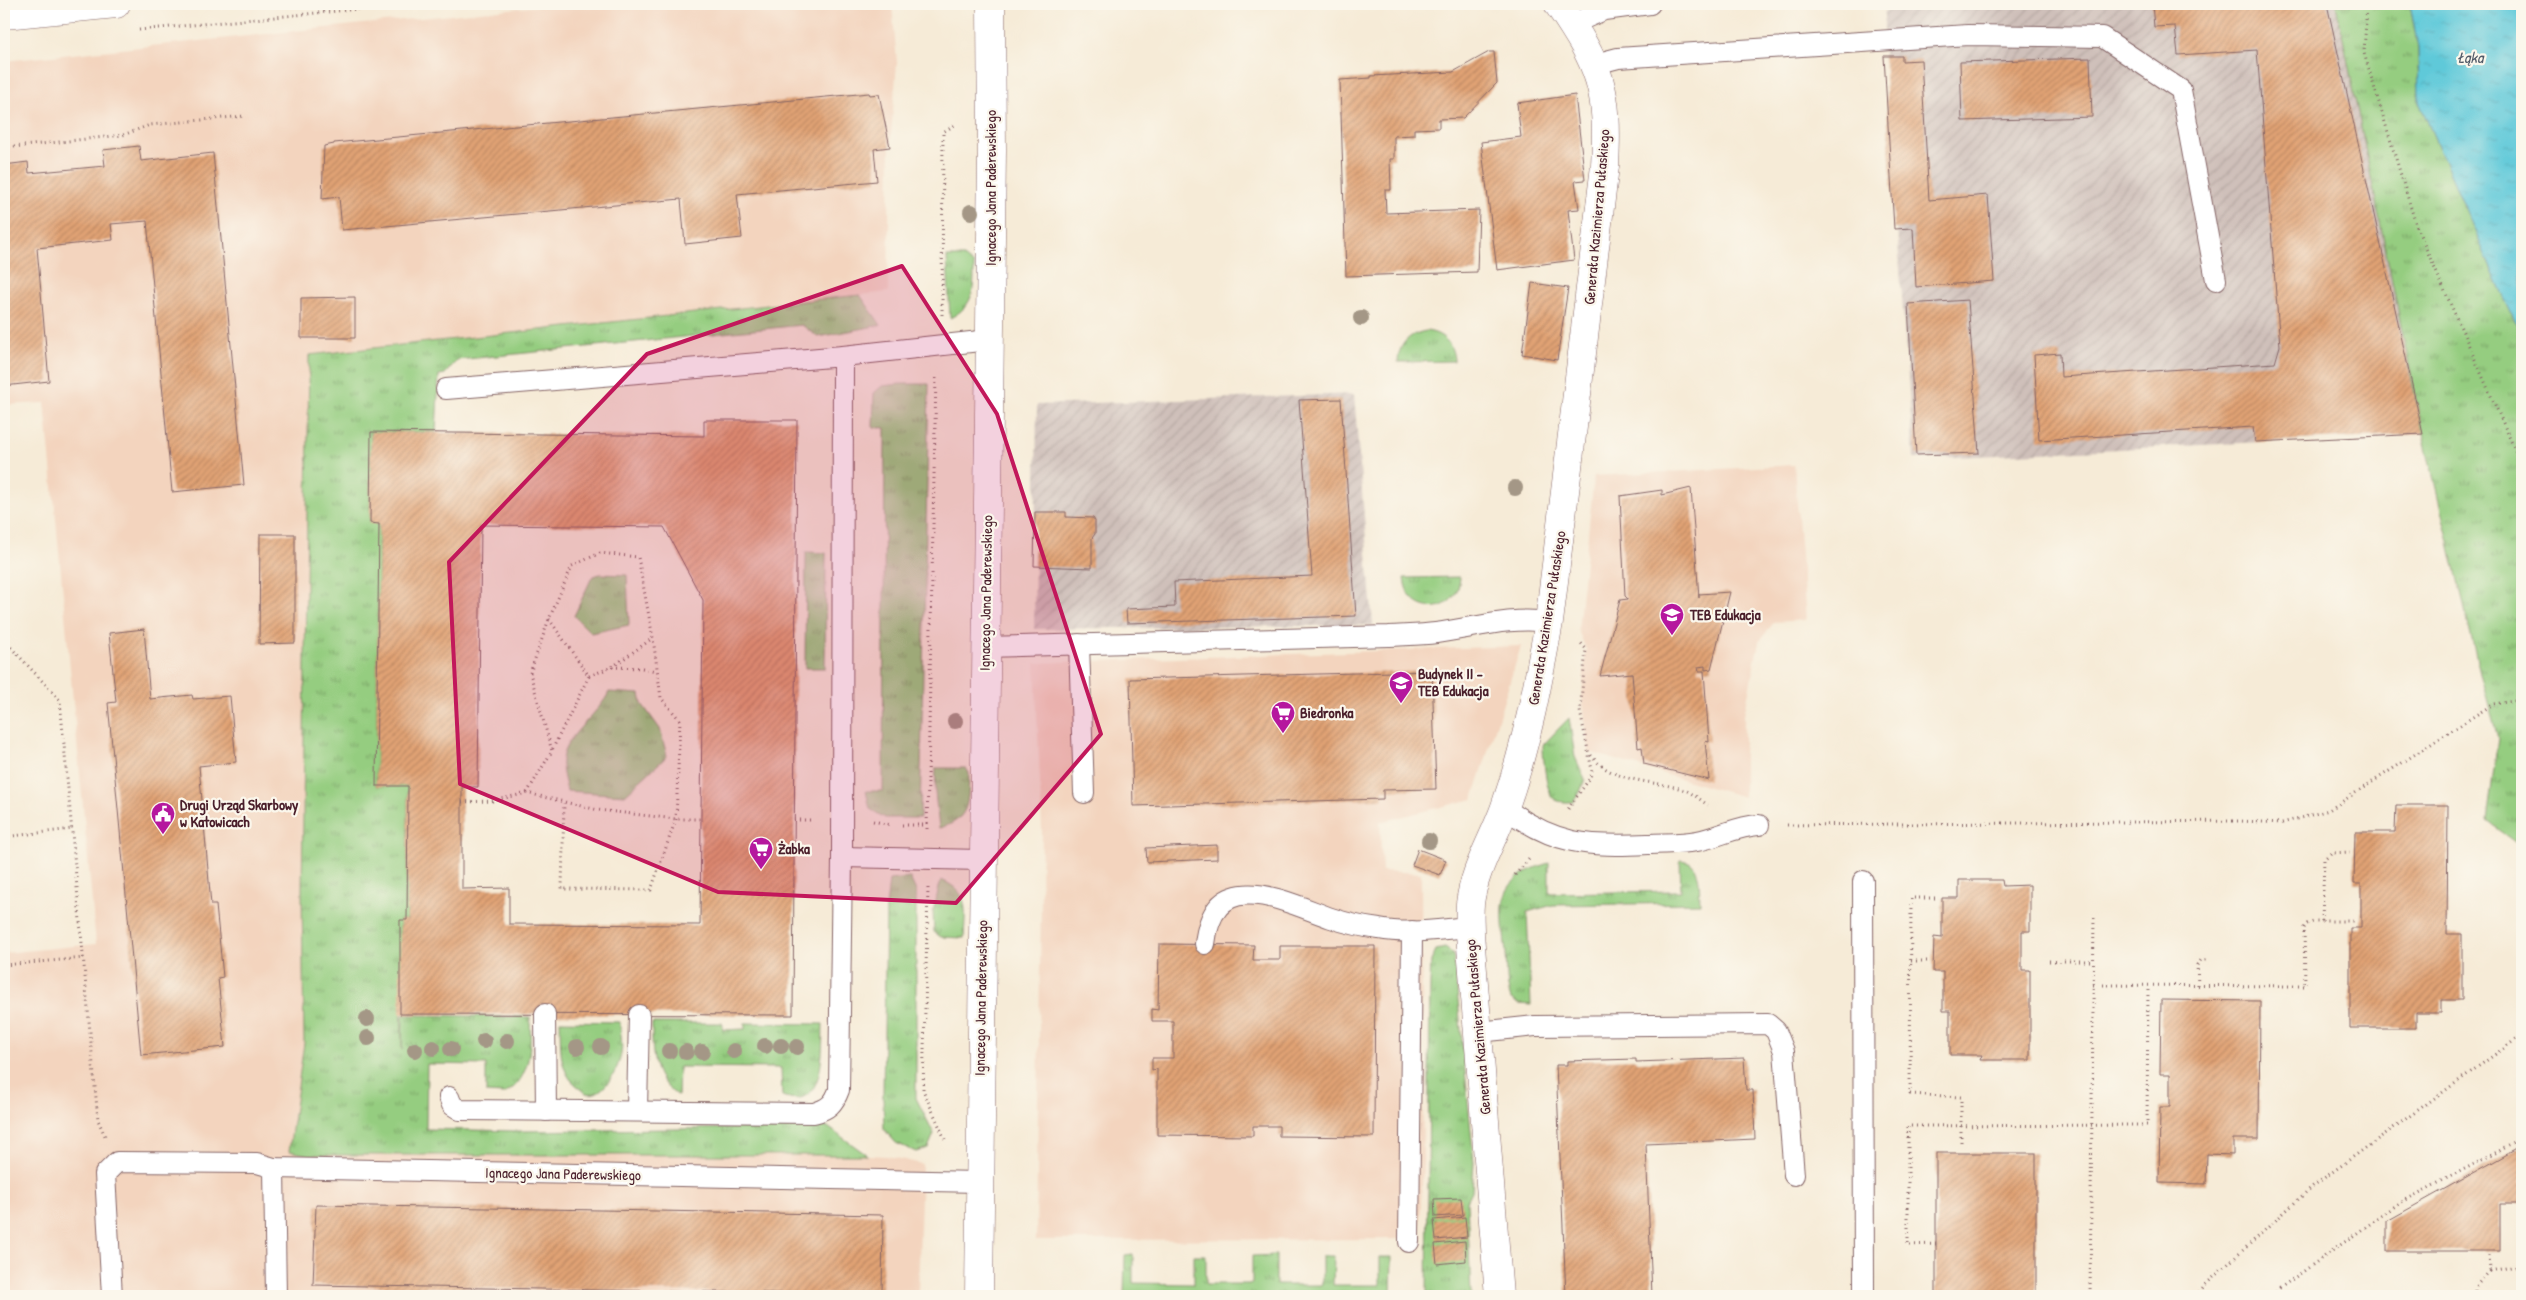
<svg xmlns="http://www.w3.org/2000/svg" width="2526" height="1300" viewBox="0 0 2526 1300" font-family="'Patrick Hand',sans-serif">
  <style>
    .built { fill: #f3d4be }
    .industrial { fill: url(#industrial-furrows) }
    .grass { fill: url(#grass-tufts); stroke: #707656 }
    .water { fill: url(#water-ripples); stroke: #547482 }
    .building { fill: url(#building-hatch); fill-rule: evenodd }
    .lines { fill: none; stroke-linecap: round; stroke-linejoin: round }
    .service-casing { stroke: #866667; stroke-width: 22 }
    .minor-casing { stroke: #866667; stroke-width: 29 }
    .path { stroke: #866667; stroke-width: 3; stroke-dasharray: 1 4; stroke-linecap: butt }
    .service { stroke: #fff; stroke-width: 20 }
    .minor { stroke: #fff; stroke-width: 28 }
    .tree { fill: #a49786 }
    .marked { fill: #c2185b; fill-opacity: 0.2; stroke: #c2185b; stroke-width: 4; stroke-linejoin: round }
    .labels { text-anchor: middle; stroke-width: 4.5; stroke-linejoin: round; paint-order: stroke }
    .street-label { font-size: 15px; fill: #4a1f2b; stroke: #fbf7ec }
    .poi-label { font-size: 15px; font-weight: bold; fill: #4a1f2b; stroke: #fbf7ec; text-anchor: start }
    .water-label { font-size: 16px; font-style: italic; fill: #515a68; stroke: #fbf7ec }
  </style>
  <defs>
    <pattern id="industrial-furrows" width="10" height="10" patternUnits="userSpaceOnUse" patternTransform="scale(1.25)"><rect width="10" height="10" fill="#cfc0ba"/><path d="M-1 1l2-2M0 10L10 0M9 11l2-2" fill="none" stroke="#b3a5a0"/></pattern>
    <pattern id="grass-tufts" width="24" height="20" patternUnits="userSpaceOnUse" patternTransform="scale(1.25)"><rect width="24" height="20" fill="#95cd80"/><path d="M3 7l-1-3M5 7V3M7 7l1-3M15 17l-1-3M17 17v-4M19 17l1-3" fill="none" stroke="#7ca669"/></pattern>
    <pattern id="water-ripples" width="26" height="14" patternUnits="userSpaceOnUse" patternTransform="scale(1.25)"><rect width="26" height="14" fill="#5fc9d9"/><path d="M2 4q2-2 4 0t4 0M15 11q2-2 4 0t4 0" fill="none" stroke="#54acba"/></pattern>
    <pattern id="building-hatch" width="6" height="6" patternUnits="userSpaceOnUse" patternTransform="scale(1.25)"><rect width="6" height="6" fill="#e1a375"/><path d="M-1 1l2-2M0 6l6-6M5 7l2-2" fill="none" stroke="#b88460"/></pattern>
  </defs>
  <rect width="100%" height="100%" fill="#fbf7ec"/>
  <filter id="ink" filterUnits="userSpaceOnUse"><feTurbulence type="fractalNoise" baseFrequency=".02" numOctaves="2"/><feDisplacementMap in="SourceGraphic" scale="10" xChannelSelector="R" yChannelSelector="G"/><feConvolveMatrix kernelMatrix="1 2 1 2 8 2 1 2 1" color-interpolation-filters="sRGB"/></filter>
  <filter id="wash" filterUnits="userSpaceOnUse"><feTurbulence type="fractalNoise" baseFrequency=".0096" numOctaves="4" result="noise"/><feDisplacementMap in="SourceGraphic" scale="20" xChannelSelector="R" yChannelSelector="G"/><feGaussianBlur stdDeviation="1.12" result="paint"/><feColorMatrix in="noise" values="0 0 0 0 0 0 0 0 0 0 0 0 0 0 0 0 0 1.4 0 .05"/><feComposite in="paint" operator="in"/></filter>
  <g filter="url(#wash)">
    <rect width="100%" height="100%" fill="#f6ebd7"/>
    <g class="built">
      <polygon points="558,4 892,4 897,63 890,147 888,292 309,355 302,893 304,1043 289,1151 309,1155 867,1155 887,1156 922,1164 918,1296 4,1296 4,953 96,944 45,403 4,405 4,61"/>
      <polygon points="1794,465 1806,620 1774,622 1759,642 1744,715 1744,797 1589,752 1582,695 1586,649 1578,630 1594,476"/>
      <polygon points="1521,646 1473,799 1380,822 1382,871 1421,873 1423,1164 1419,1239 1036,1240 1042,830 1035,663"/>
    </g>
    <g class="industrial">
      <polygon points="1992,4 2336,4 2423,434 1914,459 1884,54 1884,11"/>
      <polygon points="1354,394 1373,625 1034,629 1037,405"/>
    </g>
    <g class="grass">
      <polygon points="2336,4 2410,4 2418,48 2419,102 2499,287 2522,336 2522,854 2520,845 2487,821 2498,738 2481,677 2423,434"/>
      <path d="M947,257H964L974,265C974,290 974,306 950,318Z"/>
      <path d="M860,295L881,325L818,337L802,325L457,360L445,374L439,375L436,432H371L370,523L379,524L376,786H408L407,920H400L402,1050L403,1015L530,1017C531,1044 532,1080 504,1094L486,1093V1065L427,1064L426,1129L519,1131L828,1127L867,1155H309L289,1151L304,1043L302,893L309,355Z"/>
      <path d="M1426,331C1443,333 1453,343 1454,361L1398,362C1399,344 1408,334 1426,331Z"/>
      <polygon points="900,384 929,384 920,818 885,818 870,809 866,791 883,791 885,428 873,427 874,393 882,386"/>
      <polygon points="806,552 826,553 825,668 805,668"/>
      <polygon points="599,574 627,575 629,625 591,633 574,616 592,577"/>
      <path d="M1460,577C1458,617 1408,618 1404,578Z"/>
      <path d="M609,692L640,694L642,704L660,729L667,756L625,795L567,791C565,781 561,770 562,760C564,736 600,713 609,692Z"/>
      <path d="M1569,718L1575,757L1585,779L1580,792L1573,802C1566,802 1559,803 1553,798C1546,791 1543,756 1543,745Z"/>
      <path d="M966,768L969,773C968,800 971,820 939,828L935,792L936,768Z"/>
      <path d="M1680,860C1702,860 1699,887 1700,903L1553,905L1527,912L1531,1005L1519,1004L1511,999C1506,986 1507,968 1506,953C1501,906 1494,879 1549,863V893L1681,891Z"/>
      <polygon points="910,878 916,891 916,1098 934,1134 928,1148 916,1152 896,1143 884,1129 883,1097 886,908 889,880"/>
      <path d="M941,880C971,892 965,911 964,938L941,937L934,932L933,911Z"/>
      <polygon points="1445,948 1452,953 1454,959 1474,1162 1472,1191 1467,1201 1471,1296 1427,1296 1430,983 1431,961 1436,950"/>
      <path d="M560,1021L620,1022C620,1032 623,1044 621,1054C619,1068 603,1099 586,1093C582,1089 575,1085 571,1080C558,1063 561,1041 560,1021Z"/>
      <path d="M652,1023H722L723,1030L745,1029V1023L823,1024C822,1049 826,1112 782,1096L781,1068L679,1067L678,1096C651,1078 652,1052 652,1023Z"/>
      <polygon points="1133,1254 1133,1283 1194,1284 1194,1255 1206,1255 1206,1284 1252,1284 1252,1256 1276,1255 1276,1285 1322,1285 1322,1256 1334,1256 1333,1285 1380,1285 1380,1257 1392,1257 1391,1296 1124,1296 1125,1255"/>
    </g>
    <polygon class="water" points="2410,4 2522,4 2522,336 2499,287 2419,102 2418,48"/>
    <g id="blocks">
      <g class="building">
        <polygon points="2152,4 2327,4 2423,434 2255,442 2253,427 2039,440 2034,355 2060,353 2061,377 2275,363 2280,346 2257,50 2178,55 2175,26 2154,27"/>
        <polygon points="1489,52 1494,52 1497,83 1463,118 1439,119 1439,128 1414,129 1414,135 1394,136 1394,159 1390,159 1391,190 1385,190 1386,213 1479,210 1477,272 1346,276 1340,80 1371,78 1371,76 1453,72"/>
        <polygon points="1884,56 1902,56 1902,61 1921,60 1929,200 1988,195 1994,281 1916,287 1913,228 1894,229"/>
        <polygon points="2090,58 2092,117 1962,121 1960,62"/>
        <polygon points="869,93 870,95 879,94 890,147 874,149 877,181 737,194 742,238 685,244 681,199 342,230 339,197 322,199 324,146 334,144 334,143"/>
        <polygon points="1575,95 1585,180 1575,181 1579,209 1568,210 1574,260 1497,270 1481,142 1521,137 1517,103"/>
        <polygon points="139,146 141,161 213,153 244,485 172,492 147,221 111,224 113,240 37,248 49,381 4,386 4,165 28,162 29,173 105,166 103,150"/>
        <polygon points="1532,283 1568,288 1557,360 1522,354"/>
        <polygon points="355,297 355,338 301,338 301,298"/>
        <polygon points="1968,300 1979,453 1916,455 1908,304"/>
        <polygon points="1341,399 1356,616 1127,623 1126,609 1175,607 1174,582 1312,576 1299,400"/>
        <path d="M704,420H797L793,1015L400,1014V920H407L408,786H376L379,524L370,523L371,432L704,436ZM481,525L664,527L703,600L700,925L509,924V888L462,889V787H478Z"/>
        <polygon points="1691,488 1699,598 1699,594 1730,592 1711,669 1705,670 1705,666 1698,667 1699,671 1704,671 1709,742 1705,741 1709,780 1644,764 1642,747 1638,748 1632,673 1600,676 1620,600 1628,599 1625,596 1620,496 1662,490 1662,495"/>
        <polygon points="1035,512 1066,512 1066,517 1093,518 1095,521 1095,534 1092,538 1092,568 1034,566"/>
        <polygon points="260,534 295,534 295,643 259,644"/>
        <polygon points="144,629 150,699 192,695 193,699 230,696 236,762 199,766 211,905 216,905 223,977 218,978 225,1047 141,1055 108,703 116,702 109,633"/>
        <polygon points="1432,671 1436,789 1383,790 1383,799 1133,806 1130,679"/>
        <polygon points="2396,805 2448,805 2447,934 2462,934 2462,1000 2441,1000 2441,1013 2416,1013 2416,1028 2350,1028 2350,928 2361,928 2361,884 2354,884 2355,832 2395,832"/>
        <polygon points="1217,845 1217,859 1147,862 1146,848"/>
        <polygon points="1418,849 1446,860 1440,875 1412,865"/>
        <polygon points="1959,880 2002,880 2003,886 2030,885 2030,931 2022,931 2022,970 2030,970 2030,1060 1980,1060 1982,1055 1950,1055 1950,1011 1943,1011 1943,972 1933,972 1934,937 1942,938 1942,898 1959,898"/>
        <polygon points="1159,944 1254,945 1253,960 1280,960 1280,946 1375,946 1374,1137 1279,1136 1279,1126 1253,1126 1253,1136 1157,1135 1157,1069 1152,1070 1152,1058 1173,1058 1173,1021 1152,1021 1152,1009 1158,1010"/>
        <polygon points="2161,1000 2260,1001 2259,1139 2233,1139 2233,1155 2207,1154 2206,1184 2159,1183 2160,1107 2170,1107 2170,1074 2160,1074"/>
        <polygon points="1744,1058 1746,1090 1753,1090 1755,1139 1646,1144 1652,1296 1566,1296 1556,1065 1567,1065 1567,1061 1636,1059 1636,1062"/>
        <polygon points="2522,1146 2522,1204 2500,1204 2500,1251 2387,1251 2387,1221"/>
        <rect x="1936" y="1153" width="100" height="143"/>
        <polygon points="1461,1198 1463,1215 1435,1217 1434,1199"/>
        <polygon points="316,1205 883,1215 882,1295 313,1285"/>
        <polygon points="1465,1217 1467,1237 1436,1240 1434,1220"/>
        <polygon points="1465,1241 1466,1261 1437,1264 1435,1244"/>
      </g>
    </g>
  </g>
  <g filter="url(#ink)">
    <use href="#blocks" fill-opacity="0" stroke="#866667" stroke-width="1"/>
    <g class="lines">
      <defs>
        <g id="service">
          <polyline points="1572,24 1604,10 1650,4"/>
          <polyline points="1595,64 1618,58 1968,35 2102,37 2181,90 2216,280"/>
          <polyline points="843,356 989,340"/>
          <polyline points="446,389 843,356 842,857"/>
          <polyline points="1079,644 1084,793"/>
          <path d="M985,647L1389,636C1405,635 1421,635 1436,633C1474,628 1511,616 1549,622"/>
          <path d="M1505,808C1554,845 1588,847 1648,844C1664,843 1682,844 1697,841C1719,837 1737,826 1759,825"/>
          <polyline points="1863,881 1864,1296"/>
          <path d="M1205,944C1214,864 1283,901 1331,918C1346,923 1363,927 1379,929C1409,935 1441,929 1470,927"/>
          <polyline points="545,1014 546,1111"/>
          <polyline points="1479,1032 1535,1026 1768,1024 1776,1031 1784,1051 1794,1175"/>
          <path d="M449,1097L452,1105L460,1110L814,1113C828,1109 834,1104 839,1090L842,857L982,860"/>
          <polyline points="637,1111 639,1015"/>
          <polyline points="274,1168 276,1296"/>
          <polyline points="1409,1242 1412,931"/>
          <polyline points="112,1296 105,1174 117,1162 257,1163 274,1168 980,1182"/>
        </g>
        <g id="minor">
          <polyline points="4,15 116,4"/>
          <polyline points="979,1296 992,150 991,4"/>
          <path d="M1499,1296L1470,934C1470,924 1469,914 1470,904C1474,869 1494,839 1505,807C1526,747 1538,684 1549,622L1605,166C1609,89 1601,67 1558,4"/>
        </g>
      </defs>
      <use href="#service" class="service-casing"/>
      <use href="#minor" class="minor-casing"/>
      <g class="path">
        <polyline points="2367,4 2364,53 2417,228 2522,466"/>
        <polyline points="139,30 411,4"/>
        <polyline points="4,148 123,135 150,125 244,116"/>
        <polyline points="942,315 943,132 957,124"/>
        <polyline points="549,619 589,676 552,750"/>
        <polyline points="4,640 60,700 98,1120 105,1136"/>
        <polyline points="612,667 642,668 656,671"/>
        <polyline points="589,676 612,667 653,638"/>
        <path d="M1591,755C1611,783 1652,780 1682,789C1692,792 1700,800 1708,805"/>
        <polyline points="527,793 552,751 530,673 549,619 572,566 600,553 638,557 653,638 661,698 680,720 676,819 651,890 562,889 564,803"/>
        <polyline points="462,802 492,801 527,793 598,810 676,819 701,819"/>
        <polyline points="1568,809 1590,778 1592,770 1580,711 1586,649 1580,642"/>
        <polyline points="794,820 812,820"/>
        <polyline points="873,821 891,825"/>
        <polyline points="902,825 926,825"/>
        <polyline points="1787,825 2240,821 2282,823 2329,810 2493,704 2522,700"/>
        <polyline points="927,829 936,376"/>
        <polyline points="4,837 72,829"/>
        <polyline points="1515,875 1530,858"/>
        <polyline points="928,888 923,1090 945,1139"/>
        <polyline points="1935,898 1911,898 1910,1094 1961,1097 1961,1144"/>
        <polyline points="2322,921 2324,859 2331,853 2350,852"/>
        <polyline points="1911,961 1929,961"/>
        <polyline points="2049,961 2093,961"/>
        <polyline points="4,965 84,958"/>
        <polyline points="2093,985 2305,986 2304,928 2307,924 2316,921 2354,921"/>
        <polyline points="2198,985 2197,965 2201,960 2208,960"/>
        <polyline points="1936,1244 1908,1245 1908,1126 2147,1125 2148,986"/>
        <polyline points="2490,1271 2522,1265"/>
        <polyline points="2036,1295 2090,1295 2094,915"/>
        <polyline points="2196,1296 2204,1286 2313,1186 2522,1035"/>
        <polyline points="2273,1296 2280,1288 2398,1204 2522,1139"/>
        <polyline points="2475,1296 2475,1287 2490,1271 2489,1255"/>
      </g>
      <use href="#service" class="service"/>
      <use href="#minor" class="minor"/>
    </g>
    <g class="tree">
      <circle cx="971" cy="212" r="8"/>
      <circle cx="1361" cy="318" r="8"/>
      <circle cx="1515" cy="488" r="8"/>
      <circle cx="955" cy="721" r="8"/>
      <circle cx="1429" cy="841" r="8"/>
      <circle cx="367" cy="1019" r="8"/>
      <circle cx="368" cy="1038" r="8"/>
      <circle cx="484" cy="1041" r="8"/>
      <circle cx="507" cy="1041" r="8"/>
      <circle cx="765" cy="1046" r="8"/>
      <circle cx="781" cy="1046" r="8"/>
      <circle cx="577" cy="1047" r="8"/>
      <circle cx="601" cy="1047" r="8"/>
      <circle cx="797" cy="1047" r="8"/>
      <circle cx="433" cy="1048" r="8"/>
      <circle cx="451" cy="1049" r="8"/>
      <circle cx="415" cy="1050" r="8"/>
      <circle cx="669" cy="1051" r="8"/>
      <circle cx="734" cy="1051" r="8"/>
      <circle cx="686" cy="1052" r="8"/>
      <circle cx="702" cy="1052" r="8"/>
    </g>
  </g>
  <path class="marked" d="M902,266L997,414L1101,734L956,903L718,892L460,784L449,562L647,354Z"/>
  <defs>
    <symbol id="university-pin" viewBox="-11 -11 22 30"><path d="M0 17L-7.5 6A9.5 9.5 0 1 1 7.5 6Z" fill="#b5179e" stroke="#fbf7ec"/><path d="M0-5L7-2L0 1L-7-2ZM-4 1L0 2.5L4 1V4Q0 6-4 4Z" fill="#fff"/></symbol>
    <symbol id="school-pin" viewBox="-11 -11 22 30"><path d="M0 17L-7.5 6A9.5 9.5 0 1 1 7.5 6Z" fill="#b5179e" stroke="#fbf7ec"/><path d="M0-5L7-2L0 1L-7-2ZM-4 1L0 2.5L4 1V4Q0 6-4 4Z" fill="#fff"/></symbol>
    <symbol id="supermarket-pin" viewBox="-11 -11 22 30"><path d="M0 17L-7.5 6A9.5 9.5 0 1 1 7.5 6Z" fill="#b5179e" stroke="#fbf7ec"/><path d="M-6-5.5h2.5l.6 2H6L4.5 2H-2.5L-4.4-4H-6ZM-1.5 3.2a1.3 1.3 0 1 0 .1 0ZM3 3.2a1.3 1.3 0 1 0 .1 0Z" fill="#fff"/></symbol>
    <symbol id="civic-pin" viewBox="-11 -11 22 30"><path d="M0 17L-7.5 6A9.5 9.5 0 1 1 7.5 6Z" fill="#b5179e" stroke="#fbf7ec"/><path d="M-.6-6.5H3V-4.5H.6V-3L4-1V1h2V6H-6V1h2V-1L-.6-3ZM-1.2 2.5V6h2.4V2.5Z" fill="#fff"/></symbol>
  </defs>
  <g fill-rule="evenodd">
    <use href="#university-pin" x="1658" y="601" width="28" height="38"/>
    <use href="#school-pin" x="1387" y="669" width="28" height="38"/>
    <use href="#supermarket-pin" x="1269" y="699" width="28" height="38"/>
    <use href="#civic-pin" x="149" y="800" width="28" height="38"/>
    <use href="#supermarket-pin" x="747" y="835" width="28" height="38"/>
  </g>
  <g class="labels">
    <g class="street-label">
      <text transform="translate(991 188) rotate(-90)" y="5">Ignacego Jana Paderewskiego</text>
      <text transform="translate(1597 217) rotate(-85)" y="5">Generała Kazimierza Pułaskiego</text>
      <text transform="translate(986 593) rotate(-89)" y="5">Ignacego Jana Paderewskiego</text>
      <text transform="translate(1547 618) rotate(-81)" y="5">Generała Kazimierza Pułaskiego</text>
      <text transform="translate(981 998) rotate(-89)" y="5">Ignacego Jana Paderewskiego</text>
      <text transform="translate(1478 1027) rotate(-95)" y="5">Generała Kazimierza Pułaskiego</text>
      <text transform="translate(563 1174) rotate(1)" y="5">Ignacego Jana Paderewskiego</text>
    </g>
    <g class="poi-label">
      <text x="1690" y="620">TEB Edukacja</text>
      <text x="1418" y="679">Budynek II -<tspan x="1418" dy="17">TEB Edukacja</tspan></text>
      <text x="1300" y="718">Biedronka</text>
      <text x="180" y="810">Drugi Urząd Skarbowy<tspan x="180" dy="17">w Katowicach</tspan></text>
      <text x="778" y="854">Żabka</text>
    </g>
    <g class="water-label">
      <text x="2470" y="63">Łąka</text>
    </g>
  </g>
  <rect width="2526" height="1300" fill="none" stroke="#fbf7ec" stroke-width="20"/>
</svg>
